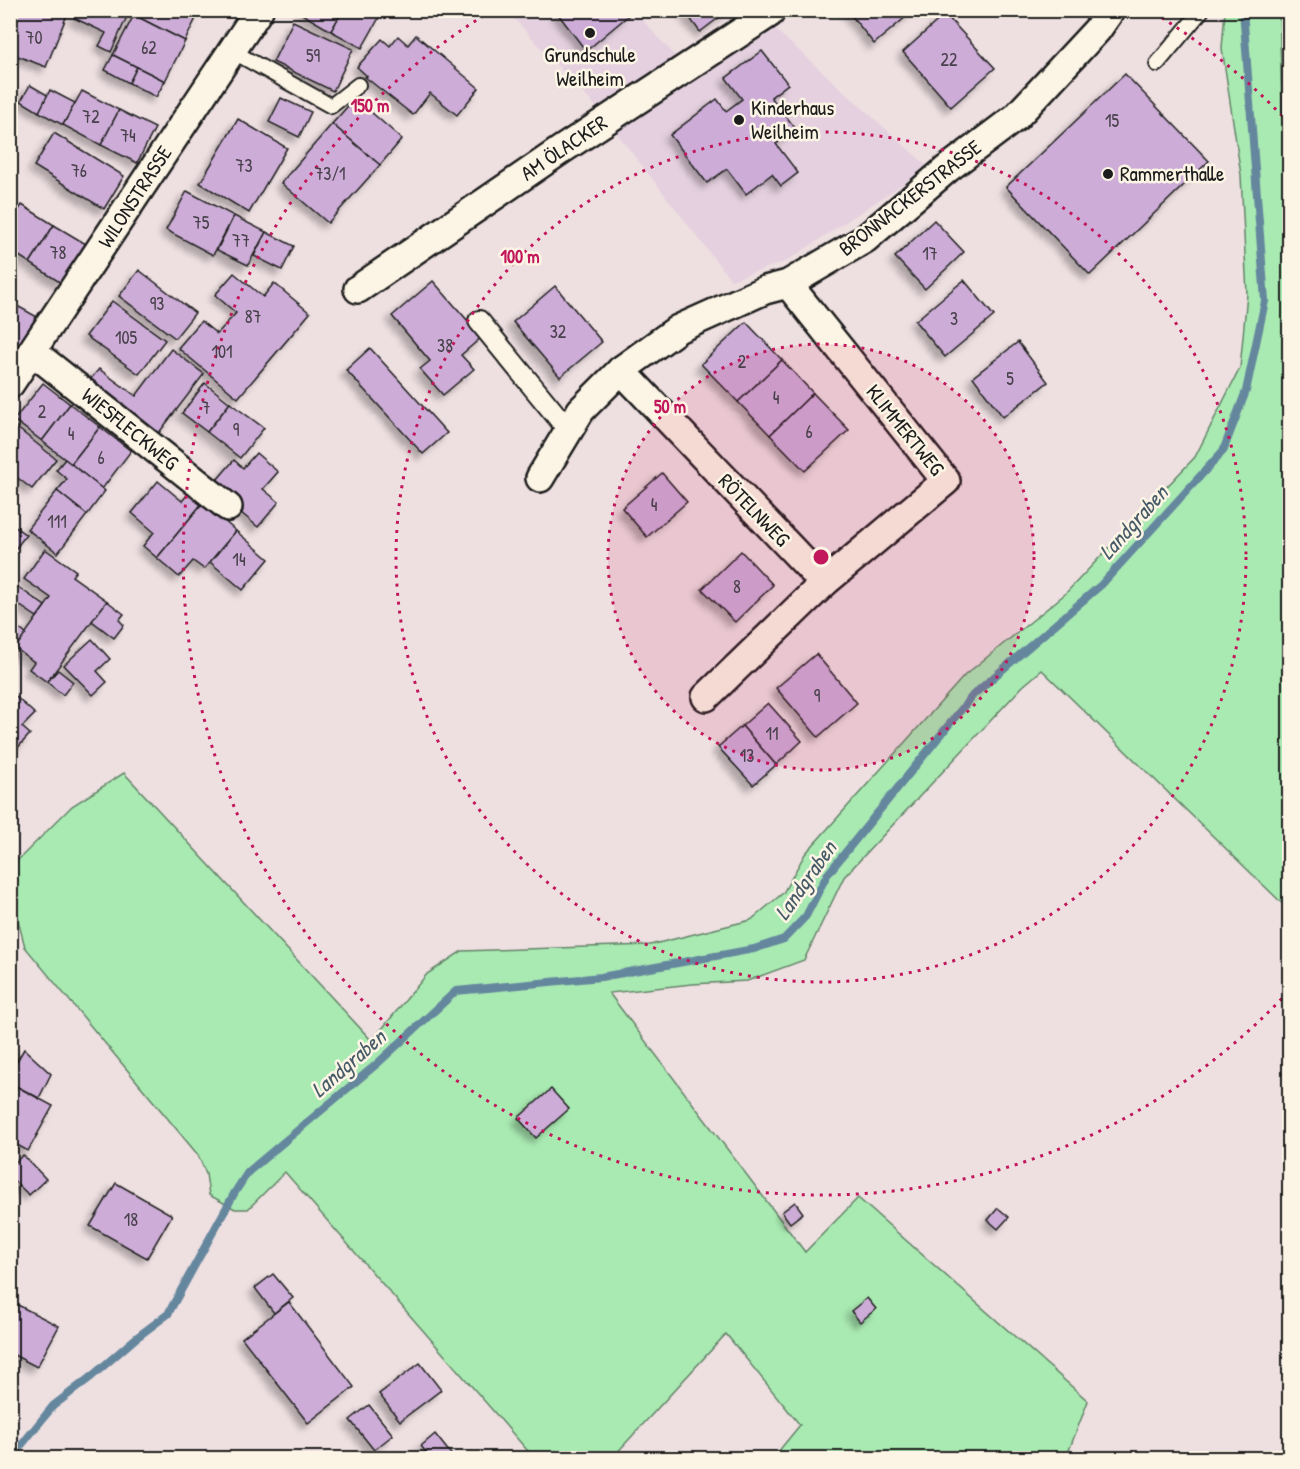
<svg xmlns="http://www.w3.org/2000/svg" width="1300" height="1469" viewBox="0 0 1300 1469" font-family="'Patrick Hand',sans-serif">
  <style>
    .built { fill: #e4d0de }
    .green { fill: #a9eab2; stroke: #628367; stroke-width: 1.5 }
    .lines { fill: none; stroke-linecap: round; stroke-linejoin: round }
    .stream { stroke: #65879e; stroke-width: 8 }
    .building { fill: #cdadd8; stroke: #1c1c1c; stroke-width: 1.5; filter: url(#shadow) }
    .service-casing { stroke: #1c1c1c; stroke-width: 18 }
    .pedestrian-casing { stroke: #1c1c1c; stroke-width: 24 }
    .minor-casing { stroke: #1c1c1c; stroke-width: 32 }
    .service { stroke: #fcf5e5; stroke-width: 14 }
    .pedestrian { stroke: #fcf5e5; stroke-width: 20 }
    .minor { stroke: #fcf5e5; stroke-width: 27 }
    .ring { fill: none; stroke: #c2185b; stroke-width: 3; stroke-dasharray: 3 6 }
    .poi-dot { fill: #1c1c1c; stroke: #fcf5e5; stroke-width: 2 }
    .labels { text-anchor: middle; stroke-width: 5; stroke-linejoin: round; paint-order: stroke }
    .number-label { font-size: 18px; fill: #48404b }
    .poi-label { font-size: 21px; fill: #1c1c1c; stroke: #fcf5e5; text-anchor: start }
    .street-label { font-size: 21px; fill: #1c1c1c; stroke: #fcf5e5 }
    .water-label { font-size: 22px; font-style: italic; fill: #465a68; stroke: #fcf5e5 }
    .centre { fill: #c2185b; stroke: #fcf5e5; stroke-width: 3 }
    .ring-label { font-size: 18px; text-anchor: middle; font-weight: bold; fill: #c2185b; stroke: #fcf5e5; stroke-width: 5; stroke-linejoin: round; paint-order: stroke }
  </style>
  <defs>
    <filter id="shadow"><feDropShadow dx="-5.5" dy="5.5" stdDeviation="3" flood-color="#0004"/></filter>
  </defs>
  <rect width="100%" height="100%" fill="#eedfe1"/>
  <filter id="ink" filterUnits="userSpaceOnUse"><feTurbulence type="fractalNoise" baseFrequency=".0167" numOctaves="2"/><feDisplacementMap in="SourceGraphic" scale="12" xChannelSelector="R" yChannelSelector="G"/><feConvolveMatrix kernelMatrix="1 2 1 2 8 2 1 2 1" color-interpolation-filters="sRGB"/></filter>
  <g filter="url(#ink)">
    <g class="built">
      <polygon points="507,11 634,11 676,57 600,111"/>
      <polygon points="768,23 928,167 787,261 731,280 612,127"/>
    </g>
    <polygon class="green" points="1225,11 1279,11 1286,225 1290,261 1289,910 1042,670 1023,686 844,877 804,960 747,981 692,984 609,993 805,1252 858,1198 1088,1401 1066,1458 773,1458 800,1425 726,1334 612,1458 534,1458 285,1172 248,1209 235,1209 209,1195 206,1174 198,1155 25,947 11,894 10,868 72,806 124,773 372,1041 427,974 462,951 650,945 751,920 783,893 805,854 965,675 1065,594 1195,457 1240,368 1247,294 1241,175 1222,48"/>
    <g class="lines">
      <polyline class="stream" points="11,1458 53,1406 92,1376 136,1338 168,1314 235,1192 248,1172 378,1063 456,991 601,977 754,949 784,939 806,916 827,875 973,695 1101,585 1223,451 1246,391 1265,301 1243,10"/>
    </g>
    <g class="building">
      <polygon points="15,10 69,10 46,67 10,53 10,23"/>
      <polygon points="77,10 130,10 111,52 99,46 106,33 74,18"/>
      <polygon points="136,10 200,10 185,41 134,15"/>
      <polygon points="302,10 343,10 331,31 300,13"/>
      <polygon points="343,10 370,10 380,16 362,48 331,31"/>
      <polygon points="555,10 625,10 629,15 586,51"/>
      <polygon points="684,10 729,10 700,32"/>
      <polygon points="847,10 914,10 874,44"/>
      <polygon points="945,14 995,68 951,107 903,52"/>
      <polygon points="134,15 185,41 165,81 113,55"/>
      <polygon points="293,21 353,49 333,91 273,62"/>
      <polygon points="416,35 479,88 457,115 430,93 413,115 365,77 367,76 357,67 382,39 390,46 398,36 408,45"/>
      <polygon points="762,51 788,84 771,97 796,129 776,144 798,173 781,186 772,174 746,194 727,169 707,183 670,135 717,99 726,111 742,99 726,78"/>
      <polygon points="113,55 137,67 129,83 105,70"/>
      <polygon points="137,67 165,81 156,97 129,83"/>
      <polygon points="1125,74 1209,161 1090,275 1006,187"/>
      <polygon points="30,85 49,96 39,112 21,101"/>
      <polygon points="50,90 75,103 63,125 39,112"/>
      <polygon points="82,91 119,110 101,145 63,125"/>
      <polygon points="281,98 311,112 299,137 269,122"/>
      <polygon points="355,98 402,139 380,165 332,124"/>
      <polygon points="119,110 155,128 137,163 101,145"/>
      <polygon points="238,119 287,148 249,213 200,183"/>
      <polygon points="332,124 380,165 328,223 281,183"/>
      <polygon points="54,133 124,176 104,209 34,166"/>
      <polygon points="187,191 234,216 213,255 166,230"/>
      <polygon points="22,205 54,225 30,263 10,250 10,223"/>
      <polygon points="234,216 266,232 248,265 217,250"/>
      <polygon points="934,220 964,252 925,289 895,257"/>
      <polygon points="54,225 86,244 61,283 30,263"/>
      <polygon points="266,232 294,246 282,270 254,256"/>
      <polygon points="139,270 195,313 175,338 119,296"/>
      <polygon points="234,273 263,297 274,283 310,313 238,398 178,348 201,321 217,334 236,313 215,295"/>
      <polygon points="964,280 994,316 945,357 915,321"/>
      <polygon points="433,281 482,337 461,355 474,369 443,395 420,369 430,361 392,316"/>
      <polygon points="555,286 602,342 560,377 513,322"/>
      <polygon points="112,301 165,340 139,374 86,336"/>
      <polygon points="10,302 39,318 19,351 10,345"/>
      <polygon points="746,322 782,360 738,402 701,364"/>
      <polygon points="1018,342 1048,382 1003,417 973,377"/>
      <polygon points="370,348 447,433 423,454 346,370"/>
      <polygon points="171,349 204,374 158,434 88,382 99,369 136,396"/>
      <polygon points="782,360 813,393 770,435 738,402"/>
      <polygon points="43,383 70,404 42,441 14,420"/>
      <polygon points="205,383 230,403 207,432 182,413"/>
      <polygon points="813,393 849,430 805,471 770,435"/>
      <polygon points="230,403 264,428 240,458 207,432"/>
      <polygon points="70,404 100,427 71,464 42,441"/>
      <polygon points="16,427 56,459 32,489 10,472 10,434"/>
      <polygon points="100,427 131,451 102,489 71,464"/>
      <polygon points="256,453 278,472 263,489 279,502 258,527 234,507 240,499 217,480 234,460 243,468"/>
      <polygon points="65,459 105,491 87,515 57,491 67,479 56,470"/>
      <polygon points="662,473 687,502 647,537 622,508"/>
      <polygon points="158,481 182,501 192,490 205,500 157,558 143,546 154,532 132,513"/>
      <polygon points="57,491 87,515 58,553 27,529"/>
      <polygon points="205,500 226,517 223,520 236,531 204,569 193,561 179,577 157,558"/>
      <polygon points="10,523 26,535 10,556"/>
      <polygon points="236,531 269,559 243,590 210,562"/>
      <polygon points="45,549 76,571 72,576 107,601 47,682 29,669 34,662 15,648 51,598 24,579"/>
      <polygon points="741,551 773,585 735,622 702,589"/>
      <polygon points="18,587 45,606 37,617 10,599"/>
      <polygon points="107,601 124,614 119,620 124,625 114,638 92,621"/>
      <polygon points="13,624 26,634 15,648 10,644 10,628"/>
      <polygon points="92,639 110,659 97,671 107,682 93,695 64,665"/>
      <polygon points="816,654 857,703 818,737 776,688"/>
      <polygon points="58,670 73,682 63,695 47,682"/>
      <polygon points="15,696 35,714 22,727 30,734 12,754 10,701"/>
      <polygon points="768,703 802,741 776,765 742,726"/>
      <polygon points="742,726 776,765 753,785 718,747"/>
      <polygon points="24,1049 51,1074 39,1098 10,1083 10,1073"/>
      <polygon points="10,1083 53,1106 28,1151 10,1141"/>
      <polygon points="551,1089 569,1109 536,1138 518,1118"/>
      <polygon points="23,1155 46,1179 29,1195 10,1177 10,1167"/>
      <polygon points="116,1183 172,1215 147,1258 90,1226"/>
      <polygon points="795,1202 803,1213 790,1223 782,1212"/>
      <polygon points="998,1208 1009,1217 998,1229 988,1220"/>
      <polygon points="273,1274 293,1298 274,1313 255,1288"/>
      <polygon points="867,1298 876,1309 860,1322 851,1311"/>
      <polygon points="10,1301 59,1326 37,1367 10,1353"/>
      <polygon points="289,1302 354,1387 308,1423 242,1338"/>
      <polygon points="420,1363 441,1390 400,1421 379,1394"/>
      <polygon points="369,1405 393,1435 374,1450 350,1420"/>
      <polygon points="435,1434 454,1458 431,1458 421,1446"/>
    </g>
    <g class="lines">
      <defs>
        <g id="service">
          <polyline points="232,51 331,106 358,85"/>
          <polyline points="1157,64 1202,10"/>
        </g>
        <polyline id="pedestrian" points="479,321 569,431"/>
        <g id="minor">
          <polyline points="788,284 946,481 824,583"/>
          <polyline points="358,289 561,150 770,13 768,10"/>
          <polyline points="33,352 228,507"/>
          <polyline points="621,370 824,583 706,697"/>
          <polyline points="10,384 259,10"/>
          <polyline points="540,478 581,410 621,370 678,329 765,290 788,284 865,239 947,169 1016,117 1097,30 1111,10"/>
        </g>
      </defs>
      <use href="#service" class="service-casing"/>
      <use href="#pedestrian" class="pedestrian-casing"/>
      <use href="#minor" class="minor-casing"/>
      <use href="#service" class="service"/>
      <use href="#pedestrian" class="pedestrian"/>
      <use href="#minor" class="minor"/>
    </g>
  </g>
  <circle cx="821" cy="557" r="213" fill="#c2185b" fill-opacity=".12"/>
  <g class="ring">
    <circle cx="821" cy="557" r="213"/>
    <circle cx="821" cy="557" r="425"/>
    <path d="M1288 992A638 638 0 1 1 488 13M1154 13A638 638 0 0 1 1288 122"/>
  </g>
  <g class="poi-dot">
    <circle cx="590" cy="33" r="6"/>
    <circle cx="739" cy="120" r="6"/>
    <circle cx="1108" cy="174" r="6"/>
  </g>
  <g class="labels">
    <g class="number-label">
      <text x="34" y="44">70</text>
      <text x="149" y="54">62</text>
      <text x="313" y="62">59</text>
      <text x="949" y="66">22</text>
      <text x="91" y="123">72</text>
      <text x="1112" y="127">15</text>
      <text x="128" y="142">74</text>
      <text x="244" y="172">73</text>
      <text x="79" y="177">76</text>
      <text x="330" y="180">73/1</text>
      <text x="201" y="229">75</text>
      <text x="241" y="247">77</text>
      <text x="58" y="259">78</text>
      <text x="930" y="260">17</text>
      <text x="157" y="310">93</text>
      <text x="253" y="323">87</text>
      <text x="954" y="325">3</text>
      <text x="558" y="338">32</text>
      <text x="126" y="344">105</text>
      <text x="445" y="352">38</text>
      <text x="222" y="358">101</text>
      <text x="742" y="368">2</text>
      <text x="1010" y="385">5</text>
      <text x="776" y="404">4</text>
      <text x="206" y="414">7</text>
      <text x="42" y="418">2</text>
      <text x="236" y="436">9</text>
      <text x="809" y="438">6</text>
      <text x="71" y="440">4</text>
      <text x="101" y="464">6</text>
      <text x="654" y="511">4</text>
      <text x="57" y="528">111</text>
      <text x="239" y="566">14</text>
      <text x="737" y="593">8</text>
      <text x="817" y="702">9</text>
      <text x="772" y="740">11</text>
      <text x="747" y="762">13</text>
      <text x="131" y="1226">18</text>
    </g>
    <g class="poi-label">
      <text x="590" y="62" text-anchor="middle">Grundschule<tspan x="590" dy="24">Weilheim</tspan></text>
      <text x="751" y="115">Kinderhaus<tspan x="751" dy="24">Weilheim</tspan></text>
      <text x="1120" y="181">Rammerthalle</text>
    </g>
    <g class="street-label">
      <text transform="translate(564 148) rotate(-34)" y="7">AM ÖLACKER</text>
      <text transform="translate(135 197) rotate(-57)" y="7">WILONSTRASSE</text>
      <text transform="translate(910 198) rotate(-38)" y="7">BRONNACKERSTRASSE</text>
      <text transform="translate(130 429) rotate(39)" y="7">WIESFLECKWEG</text>
      <text transform="translate(905 430) rotate(51)" y="7">KLIMMERTWEG</text>
      <text transform="translate(754 510) rotate(46)" y="7">RÖTELNWEG</text>
    </g>
    <g class="water-label">
      <text transform="translate(1133 522) rotate(-48)" y="8">Landgraben</text>
      <text transform="translate(805 880) rotate(-55)" y="8">Landgraben</text>
      <text transform="translate(348 1063) rotate(-41)" y="8">Landgraben</text>
    </g>
  </g>
  <circle cx="821" cy="557" r="9" class="centre"/>
  <g class="ring-label">
    <text x="370" y="112">150 m</text>
    <text x="520" y="263">100 m</text>
    <text x="670" y="413">50 m</text>
  </g>
  <rect width="1300" height="1469" fill="none" stroke="#fcf5e5" stroke-width="36"/>
  <rect x="18" y="18" width="1264" height="1433" fill="none" stroke="#1c1c1c" stroke-width="2" filter="url(#ink)"/>
</svg>
